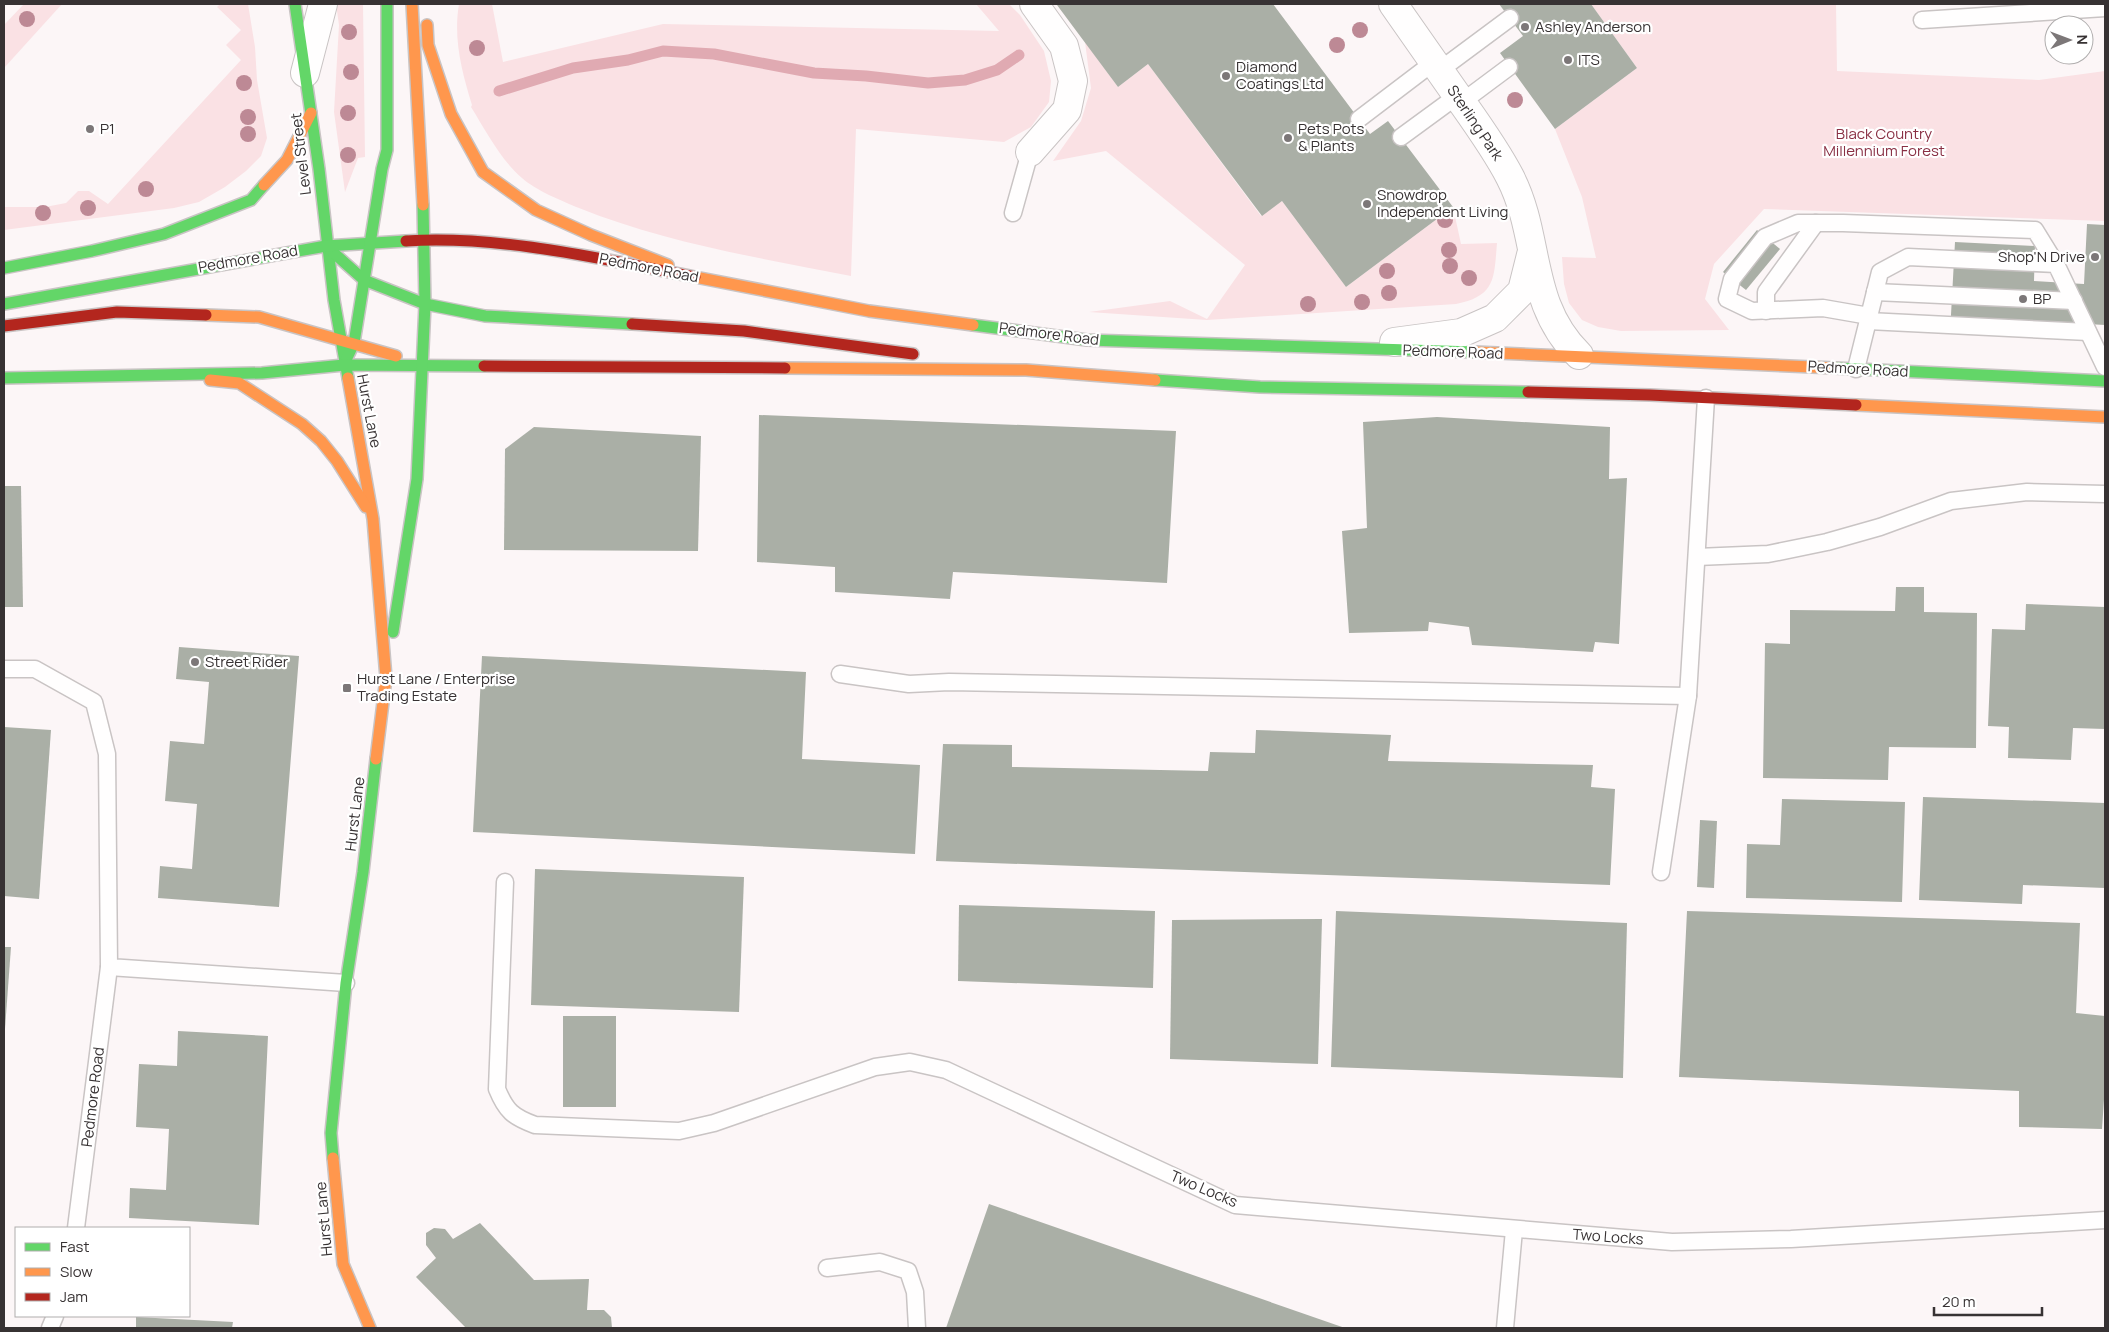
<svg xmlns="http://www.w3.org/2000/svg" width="2109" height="1332" viewBox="0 0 2109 1332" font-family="Manrope,sans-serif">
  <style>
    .green { fill: #fae1e4 }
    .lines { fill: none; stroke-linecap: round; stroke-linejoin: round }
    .stream { stroke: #e0aab2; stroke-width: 11 }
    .building { fill: #aaafa6 }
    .lane-casing { stroke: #c9c4c4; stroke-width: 19 }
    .street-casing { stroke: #c9c4c4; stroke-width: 30 }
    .fast-casing { stroke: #c9c4c4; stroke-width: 14 }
    .slow-casing { stroke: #c9c4c4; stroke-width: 14 }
    .jam-casing { stroke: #c9c4c4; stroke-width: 14 }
    .lane { stroke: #fffefe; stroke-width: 16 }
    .street { stroke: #fffefe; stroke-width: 28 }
    .fast { stroke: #63d668; stroke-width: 11 }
    .slow { stroke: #ff974d; stroke-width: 11 }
    .jam { stroke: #b3261e; stroke-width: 11 }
    .tree { fill: #bd8995 }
    .poi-dot { fill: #7c7778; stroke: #fff; stroke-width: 2 }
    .labels { text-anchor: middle; stroke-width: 4.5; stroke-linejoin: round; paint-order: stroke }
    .poi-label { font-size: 15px; fill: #373233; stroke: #fff; text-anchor: start }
    .street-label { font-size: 15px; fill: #373233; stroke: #fff }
    .park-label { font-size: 15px; fill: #893044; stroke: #fff }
  </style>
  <rect width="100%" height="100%" fill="#fcf6f7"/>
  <g class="green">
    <polygon points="24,4 62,4 4,68 4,25"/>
    <polygon points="220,4 248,4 255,47 257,80 267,138 261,156 246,171 225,187 199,202 174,208 4,230 4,207 45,207 66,203 78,191 89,191 108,204 241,60 226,45 241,30 217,7"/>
    <polygon points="336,4 363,4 365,157 358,158 345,192 334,112 339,25"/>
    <path d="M459,4H492L503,62L663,24L999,31L976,4H1009L1020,15L1044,51L1051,81L1049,102L1031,127L1004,142L856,129L851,276C760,258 666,243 579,208C562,201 535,190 522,178C500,159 486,131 471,107L472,105C462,72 453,39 459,4Z"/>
    <polygon points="1591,4 1836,4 1837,71 2039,80 2105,71 2105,221 1764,209 1714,264 1705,299 1729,330 1621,331 1598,327 1582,320 1569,303 1564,284 1562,257 1596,258 1582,197 1555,129 1637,68"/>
    <path d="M1085,42L1118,87L1148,64L1261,216L1282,201L1346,287L1453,207L1461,244L1497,243C1494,278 1496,296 1456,304L1207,320L1089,312L1170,301L1207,319L1245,265L1106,151L1053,161L1081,121L1091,88Z"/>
  </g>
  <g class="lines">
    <polyline class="stream" points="499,91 573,68 628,60 663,51 714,54 814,73 866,76 928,83 965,80 997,70 1019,55"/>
  </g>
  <g class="building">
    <polygon points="1059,4 1273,4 1370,134 1388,121 1453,207 1346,287 1282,201 1262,216 1148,64 1118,87 1057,5"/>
    <polygon points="1499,4 1591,4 1637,68 1555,129 1500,53 1523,36"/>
    <polygon points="2087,224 2105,225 2105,325 2030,321 2029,337 1950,333 1955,242 2035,246 2034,281 2084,284"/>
    <polygon points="1757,230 1780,249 1746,290 1723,272"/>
    <polygon points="759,415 1176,431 1167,583 953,572 950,599 835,592 835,567 757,562"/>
    <polygon points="1437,417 1610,427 1609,479 1627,478 1619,644 1595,642 1593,652 1472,645 1469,627 1429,622 1428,631 1349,633 1342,531 1367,528 1363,422"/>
    <polygon points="534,427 701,436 698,551 504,550 505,449"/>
    <polygon points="4,486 21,486 23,607 4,607"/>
    <polygon points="1896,587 1924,587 1924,612 1977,613 1976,748 1889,747 1888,780 1763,778 1765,643 1790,644 1790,610 1895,611"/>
    <polygon points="2026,604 2105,607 2105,729 2073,728 2071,760 2008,758 2009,727 1988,726 1992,629 2025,630"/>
    <polygon points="179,647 299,656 279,907 158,898 160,866 192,869 197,804 165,801 170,741 204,744 209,682 176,679"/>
    <polygon points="482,656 806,672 802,759 920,765 915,854 473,832"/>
    <polygon points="4,727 51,730 39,899 4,896"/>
    <polygon points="1256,730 1391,735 1388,761 1593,765 1591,787 1615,789 1610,885 936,861 943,744 1012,745 1012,767 1208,771 1210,752 1255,753"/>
    <polygon points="1923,797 2105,803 2105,888 2023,885 2022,904 1919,900"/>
    <polygon points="1782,799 1905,802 1902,902 1746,898 1747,844 1780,845"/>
    <polygon points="1700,820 1717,821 1714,888 1697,887"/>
    <polygon points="535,869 744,877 739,1012 531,1005"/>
    <polygon points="959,905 1155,911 1153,988 958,981"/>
    <polygon points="1336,911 1627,923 1623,1078 1331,1067"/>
    <polygon points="1687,911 2080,923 2076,1013 2105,1016 2105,1085 2102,1129 2019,1127 2019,1091 1679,1077"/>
    <polygon points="1322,919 1318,1064 1170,1059 1172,920"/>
    <polygon points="4,947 11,947 5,1029 4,1029"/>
    <rect x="563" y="1016" width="53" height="91"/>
    <polygon points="178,1031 268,1036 259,1225 129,1218 130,1188 166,1190 169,1129 136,1127 139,1064 177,1066"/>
    <polygon points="989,1204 1345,1328 946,1328"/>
    <polygon points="480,1223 534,1280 589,1279 587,1310 604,1310 611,1317 612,1328 466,1328 416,1277 436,1258 426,1245 426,1233 434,1228 445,1229 453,1239"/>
    <polygon points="136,1317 233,1322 232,1328 136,1328"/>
  </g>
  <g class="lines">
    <defs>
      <g id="lane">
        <polyline points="1922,20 2105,8"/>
        <polyline points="1440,70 1510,18"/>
        <polyline points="1462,102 1509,67"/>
        <polyline points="1359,119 1434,62"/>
        <polyline points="1401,137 1457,96"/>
        <polyline points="1013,213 1030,152"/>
        <polyline points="1875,292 2074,301"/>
        <polyline points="1766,311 1766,292 1816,223"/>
        <polyline points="1869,316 1823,308 1752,311 1727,299 1732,279 1765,237 1798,223 1843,223 2035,230 2056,264"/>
        <polyline points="1868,321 2088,332"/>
        <polyline points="1856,369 1880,272 1908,257 2056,264 2105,367"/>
        <polyline points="1697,557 1768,554 1827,542 1880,527 1951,501 2027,492 2105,494"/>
        <polyline points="4,669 35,669 94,702 107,754 109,967 346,983"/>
        <polyline points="840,674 909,684 949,682 1688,696"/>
        <polyline points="1661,872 1688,696 1706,398"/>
        <path d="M505,882L497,1089C506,1111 513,1117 535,1125L679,1131L714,1123L875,1067L910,1062L946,1070L1235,1205L1672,1242L1791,1239L2105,1220"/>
        <polyline points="76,1228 109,967"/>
        <polyline points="827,1268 880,1262 908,1271 915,1292 917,1328"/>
        <polyline points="50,1328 55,1316"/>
        <polyline points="1505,1328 1514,1230"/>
      </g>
      <g id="street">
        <path d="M1393,4C1414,34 1435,64 1456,94C1475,121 1495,148 1510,177C1541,237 1526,303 1579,355"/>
        <polyline points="305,73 323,4"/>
        <polyline points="1030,152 1067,110 1073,81 1064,46 1034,4"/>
        <polyline points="1394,342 1461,333 1495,318 1522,291 1531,255"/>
      </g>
      <g id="fast">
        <polyline points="295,4 319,169 334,300 348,378"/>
        <polyline points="326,246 364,280 425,304 485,316 632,324"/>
        <polyline points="4,268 92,251 164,234 251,200 264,185"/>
        <polyline points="4,304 326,246 406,241"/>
        <polyline points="973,325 1087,340 1475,352"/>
        <polyline points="346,360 354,343 382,169 387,150 387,4"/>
        <polyline points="1835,368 2105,381"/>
        <polyline points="4,378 262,373 344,365 484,366"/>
        <polyline points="1155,380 1260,387 1528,392"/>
        <polyline points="393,632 417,479 425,304 423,205"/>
        <polyline points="333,1158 331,1133 346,983 363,872 376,759"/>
      </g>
      <g id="slow">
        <polyline points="412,4 423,205"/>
        <polyline points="427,25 428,45 451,114 483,172 536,210 591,235 668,265"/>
        <polyline points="264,185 287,160 311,113"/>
        <polyline points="695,277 869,311 973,325"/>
        <polyline points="206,315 259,317 396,356"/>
        <polyline points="1475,352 1835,368"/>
        <polyline points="785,368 1026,370 1155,380"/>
        <polyline points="348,378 373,519 386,678 376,759"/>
        <polyline points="210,380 239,383 302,424 321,441 337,461 366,507"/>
        <polyline points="1856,405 2105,417"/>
        <polyline points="333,1158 343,1264 370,1328"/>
      </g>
      <g id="jam">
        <path d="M406,241C501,235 602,259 695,277"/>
        <polyline points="632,324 744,331 913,354"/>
        <polyline points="4,326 117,312 206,315"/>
        <polyline points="484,366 785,368"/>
        <polyline points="1528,392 1650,395 1856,405"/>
      </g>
    </defs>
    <use href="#lane" class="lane-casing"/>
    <use href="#street" class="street-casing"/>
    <use href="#fast" class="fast-casing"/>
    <use href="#slow" class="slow-casing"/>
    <use href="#jam" class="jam-casing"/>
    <use href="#lane" class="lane"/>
    <use href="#street" class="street"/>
    <use href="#fast" class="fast"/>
    <use href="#slow" class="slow"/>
    <use href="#jam" class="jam"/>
  </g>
  <g class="tree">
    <circle cx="27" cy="19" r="8"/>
    <circle cx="1360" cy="30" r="8"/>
    <circle cx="349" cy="32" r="8"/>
    <circle cx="1337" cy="45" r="8"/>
    <circle cx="477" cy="48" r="8"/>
    <circle cx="351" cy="72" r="8"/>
    <circle cx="244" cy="83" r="8"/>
    <circle cx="1515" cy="100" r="8"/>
    <circle cx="348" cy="113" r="8"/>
    <circle cx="248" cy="117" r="8"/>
    <circle cx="248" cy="134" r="8"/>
    <circle cx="348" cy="155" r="8"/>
    <circle cx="146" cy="189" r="8"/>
    <circle cx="88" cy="208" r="8"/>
    <circle cx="43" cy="213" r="8"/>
    <circle cx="1445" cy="220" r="8"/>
    <circle cx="1449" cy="250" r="8"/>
    <circle cx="1450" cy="266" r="8"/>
    <circle cx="1387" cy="271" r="8"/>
    <circle cx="1469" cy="278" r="8"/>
    <circle cx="1389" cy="293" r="8"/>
    <circle cx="1362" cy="302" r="8"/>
    <circle cx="1308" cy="304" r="8"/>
  </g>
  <g class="poi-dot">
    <circle cx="1525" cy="27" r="5"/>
    <circle cx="1568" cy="60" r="5"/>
    <circle cx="1226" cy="76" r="5"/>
    <circle cx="90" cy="129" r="5"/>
    <circle cx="1288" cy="138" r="5"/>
    <circle cx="1367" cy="204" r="5"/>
    <circle cx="2095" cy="257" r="5"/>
    <circle cx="2023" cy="299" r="5"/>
    <circle cx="195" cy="662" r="5"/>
    <rect x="342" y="683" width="10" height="10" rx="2.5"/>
  </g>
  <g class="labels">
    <g class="poi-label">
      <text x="1535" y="32">Ashley Anderson</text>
      <text x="1578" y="65">ITS</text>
      <text x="1236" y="72">Diamond<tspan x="1236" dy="17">Coatings Ltd</tspan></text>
      <text x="100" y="134">P1</text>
      <text x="1298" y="134">Pets Pots<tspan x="1298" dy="17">&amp; Plants</tspan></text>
      <text x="1377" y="200">Snowdrop<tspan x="1377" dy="17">Independent Living</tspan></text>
      <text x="2085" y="262" text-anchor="end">Shop'N Drive</text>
      <text x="2033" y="304">BP</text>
      <text x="205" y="667">Street Rider</text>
      <text x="357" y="684">Hurst Lane / Enterprise<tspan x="357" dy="17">Trading Estate</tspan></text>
    </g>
    <g class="street-label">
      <text transform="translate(1475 123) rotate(56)" y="5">Sterling Park</text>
      <text transform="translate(301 154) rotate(-97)" y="5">Level Street</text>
      <text transform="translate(248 259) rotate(-10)" y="5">Pedmore Road</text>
      <text transform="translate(649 268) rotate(11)" y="5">Pedmore Road</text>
      <text transform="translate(1049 334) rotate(7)" y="5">Pedmore Road</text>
      <text transform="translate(1453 352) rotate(2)" y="5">Pedmore Road</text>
      <text transform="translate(1858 369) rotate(3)" y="5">Pedmore Road</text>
      <text transform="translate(369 411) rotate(79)" y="5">Hurst Lane</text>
      <text transform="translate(355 814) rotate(-83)" y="5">Hurst Lane</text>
      <text transform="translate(93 1097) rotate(-83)" y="5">Pedmore Road</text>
      <text transform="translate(1204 1189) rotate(23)" y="5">Two Locks</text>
      <text transform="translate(324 1219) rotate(-95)" y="5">Hurst Lane</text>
      <text transform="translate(1608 1237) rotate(4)" y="5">Two Locks</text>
    </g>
    <g class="park-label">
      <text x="1884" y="139">Black Country<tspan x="1884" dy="17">Millennium Forest</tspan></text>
    </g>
  </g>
  <rect width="2109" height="1332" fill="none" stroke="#373233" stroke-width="10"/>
  <rect x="15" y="1227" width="175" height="90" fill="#ffffff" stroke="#afadad"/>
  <rect x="25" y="1243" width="25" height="8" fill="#63d668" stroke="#afadad"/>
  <text x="60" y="1252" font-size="15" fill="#373233">Fast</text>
  <rect x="25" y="1268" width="25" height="8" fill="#ff974d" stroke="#afadad"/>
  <text x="60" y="1277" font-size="15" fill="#373233">Slow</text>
  <rect x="25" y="1293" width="25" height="8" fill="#b3261e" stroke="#afadad"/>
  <text x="60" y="1302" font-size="15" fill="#373233">Jam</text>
  <g transform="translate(2069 40) rotate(89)"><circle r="24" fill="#ffffff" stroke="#afadad"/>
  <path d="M0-4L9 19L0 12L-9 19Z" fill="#7c7778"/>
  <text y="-8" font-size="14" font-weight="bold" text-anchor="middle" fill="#373233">N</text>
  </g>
  <path d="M1934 1307v8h108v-8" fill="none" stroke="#373233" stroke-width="2.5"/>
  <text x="1942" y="1307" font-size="15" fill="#373233" stroke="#ffffff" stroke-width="4" paint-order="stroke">20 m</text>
</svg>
